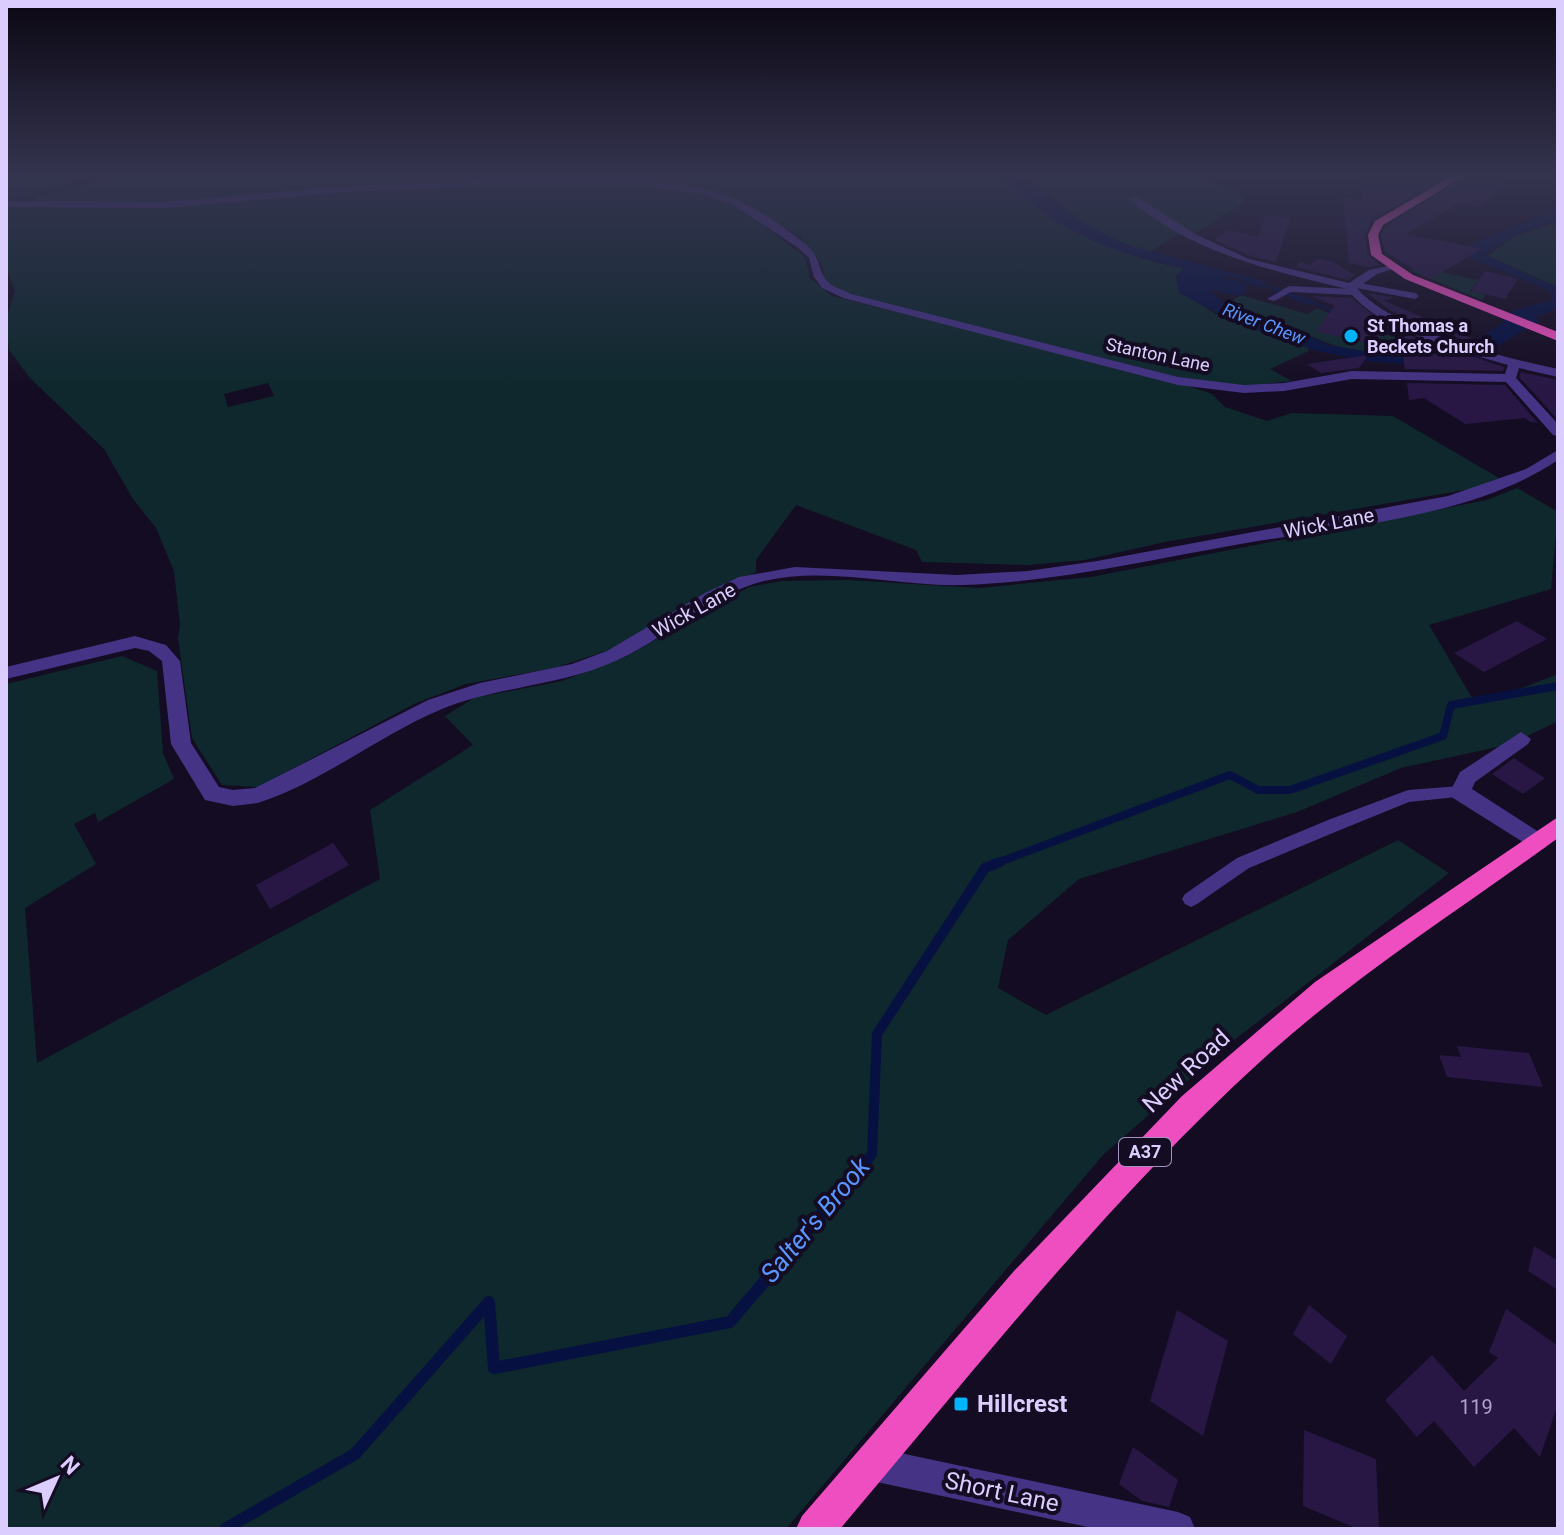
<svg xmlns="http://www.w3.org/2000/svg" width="1564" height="1535" viewBox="0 0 1564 1535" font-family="Roboto,sans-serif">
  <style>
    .green { fill: #0e282d; fill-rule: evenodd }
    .water { fill: #061141 }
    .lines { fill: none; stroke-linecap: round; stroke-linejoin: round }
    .stream-far4 { stroke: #061141; stroke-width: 4 }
    .stream-far3 { stroke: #061141; stroke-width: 5 }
    .stream-far2 { stroke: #061141; stroke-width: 8 }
    .stream-far1 { stroke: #061141; stroke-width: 10 }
    .stream { stroke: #061141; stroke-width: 12 }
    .building { fill: #281745 }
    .service { fill: #453385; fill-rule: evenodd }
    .minor { fill: #453385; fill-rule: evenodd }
    .trunk { fill: #ee4ebf; fill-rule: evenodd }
    .poi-dot { fill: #00b2f8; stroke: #140c22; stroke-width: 3 }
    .labels { text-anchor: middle; stroke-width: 8; stroke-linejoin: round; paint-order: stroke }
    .far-water-label { font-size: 18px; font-style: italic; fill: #5b95ff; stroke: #140c22 }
    .far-poi-label { font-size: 18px; font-weight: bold; fill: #dccdff; stroke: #140c22; text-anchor: start }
    .far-street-label { font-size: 18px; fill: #dccdff; stroke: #140c22 }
    .shield { fill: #140c22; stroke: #a093bd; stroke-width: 2 }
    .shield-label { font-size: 18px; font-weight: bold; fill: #dccdff }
    .street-label { font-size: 20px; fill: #dccdff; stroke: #140c22 }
    .near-number-label { font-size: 20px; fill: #afa0d0 }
    .near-street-label { font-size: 24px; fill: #dccdff; stroke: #140c22 }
    .near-poi-label { font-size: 24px; font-weight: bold; fill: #dccdff; stroke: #140c22; text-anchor: start }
    .near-water-label { font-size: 26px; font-style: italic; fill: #5b95ff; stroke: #140c22 }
  </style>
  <rect width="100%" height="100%" fill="#140c22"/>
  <g class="green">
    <polygon points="6,175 102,175 6,201"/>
    <path d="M117,175H989C1022,185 1026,200 1053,219C1087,242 1145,262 1185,268L1176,275L1191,298L1215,314L1307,346L1309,351L1270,369L1292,381L1243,386L1178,381L848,295C811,278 832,275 815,255C809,248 805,248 802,238L770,219L764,226L805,257L810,278L832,296L1177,382L1212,394L1225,407L1267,421L1292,413L1393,416L1499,478L1476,488L1165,542L1085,560L1028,565L922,562L916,550L796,505L756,560V572L613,649L554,668L466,684L414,704L258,787L222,785L192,738L178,638L180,625L174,571L156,528L133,499L104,449L30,378L9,350L6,319L15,291L6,267V206C172,209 336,192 502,185V180L457,178L445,183L170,202L35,203V197ZM268,383L274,396L228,407L224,394Z"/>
    <path d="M1014,175H1205L1207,181L1238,192L1245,202L1191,236L1177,235L1150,252C1124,244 1098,234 1076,217C1055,201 1039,184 1014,175Z"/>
    <polygon points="1558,222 1558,287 1488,256 1513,237"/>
    <polygon points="1427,269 1478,280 1470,291 1486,295 1482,300 1409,270"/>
    <path d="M1241,295L1307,314L1317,308L1363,328L1432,348C1385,366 1333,349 1291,326C1285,322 1274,324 1267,322C1253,317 1240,310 1228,303Z"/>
    <polygon points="1517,488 1558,512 1551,589 1429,625 1471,696 1483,703 1558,674 1558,721 1511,744 1401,768 1297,812 1079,879 1008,940 998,988 1046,1015 1398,840 1449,873 1233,1041 1103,1155 786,1529 6,1529 6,684 122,656 157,671 163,753 174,779 98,822 95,813 74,824 96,864 25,908 37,1063 380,879 370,810 473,745 445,716 474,698 562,681 625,657 749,587 782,581 847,580 979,588 1091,577 1487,500"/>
  </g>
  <path class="water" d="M989,175H1014L1031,182L1081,221L1124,244L1266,282L1260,284L1276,288L1257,287L1228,275L1224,278L1245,283V292L1238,296L1207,289L1228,306L1249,317L1292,328L1328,345L1406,358L1423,344L1342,319L1296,292L1367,326L1450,348L1478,339L1502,323L1512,311L1552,300L1553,295L1546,289L1473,259L1468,253L1475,242L1558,210V221L1514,235L1484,255L1558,288V308L1536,317L1539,321L1477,359L1418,365L1366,361L1317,351L1238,324L1179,293L1176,276L1184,268C1145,262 1086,242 1053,219C1027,201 1020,184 989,175Z"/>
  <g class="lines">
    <polyline class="stream-far4" points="1275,289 1287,294"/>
    <polyline class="stream-far3" points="1282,292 1311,303"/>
    <polyline class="stream-far2" points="994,864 1230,775 1258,790 1290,790 1443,736 1451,705 1558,686"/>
    <polyline class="stream-far1" points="866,1162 872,1154 877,1034 985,868 1000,862"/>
    <polyline class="stream" points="225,1529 355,1454 489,1302 494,1368 730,1322 867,1160"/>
  </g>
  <g class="building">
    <polygon points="1402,175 1448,175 1372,220 1365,235 1368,255 1380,265 1368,267 1349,263 1343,197 1363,201 1361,177 1402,181"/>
    <polygon points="1469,175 1517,175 1476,207 1459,203 1406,234 1482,249 1430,279 1385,252 1381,235 1385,227"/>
    <polygon points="1265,215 1290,219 1276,262 1250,256 1214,240 1228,230 1258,237"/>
    <polygon points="1318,259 1333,262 1355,275 1348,280 1296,267 1300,262 1310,265"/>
    <polygon points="1485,271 1518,279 1505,299 1471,291"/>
    <polygon points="1367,293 1395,298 1383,300 1504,353 1423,326 1396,314 1396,310 1394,313"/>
    <polygon points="1312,296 1351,298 1386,325 1374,345 1316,331 1335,306"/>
    <polygon points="1399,332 1504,367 1503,371 1405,369"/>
    <polygon points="1368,355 1359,368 1321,373 1307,364"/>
    <polygon points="1521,372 1558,380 1558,420 1519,377"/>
    <polygon points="1407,383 1505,385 1538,423 1530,422 1525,418 1465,424 1424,398 1409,400"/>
    <polygon points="1517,621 1547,639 1484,672 1454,653"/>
    <polygon points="1514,758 1527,767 1545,778 1523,794 1492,774"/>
    <polygon points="333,843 349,865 270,909 256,885"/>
    <polygon points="1457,1046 1529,1053 1543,1087 1447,1077 1439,1055 1461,1057"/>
    <polygon points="1534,1246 1558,1261 1558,1290 1528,1271"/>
    <polygon points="1309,1305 1347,1336 1331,1364 1293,1334"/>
    <polygon points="1506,1309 1558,1346 1558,1404 1540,1457 1514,1428 1474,1467 1434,1421 1417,1437 1385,1400 1432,1355 1464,1391 1498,1358 1489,1352"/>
    <polygon points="1177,1310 1228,1341 1203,1436 1150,1401"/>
    <polygon points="1304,1430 1376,1459 1379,1529 1358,1529 1303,1506"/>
    <polygon points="1133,1447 1178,1480 1169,1507 1142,1501 1119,1484"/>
  </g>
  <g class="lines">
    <g class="service">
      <polygon points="1263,175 1272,175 1256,182 1250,181"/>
      <polygon points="1354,282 1415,293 1419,296 1415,299 1351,287 1351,283"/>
      <polygon points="1289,286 1352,289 1356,292 1352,295 1291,292 1274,301 1267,299"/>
      <polygon points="1460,786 1466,788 1468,792 1466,796 1409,802 1340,830 1249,868 1197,904 1191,907 1185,904 1182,899 1185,894 1237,858 1328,820 1408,790"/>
    </g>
    <g class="minor">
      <path d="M556,176C615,178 682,176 737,200C759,209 785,228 804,243C823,257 817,273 829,283C835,288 844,290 851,294L1178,377L1244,385L1284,383L1352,371L1505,374L1508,365C1455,349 1382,334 1347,289C1270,270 1191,253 1129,199L1137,197L1195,234L1249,259L1349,283L1369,270L1393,265V269L1377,274L1357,288C1391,330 1505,358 1558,369V377L1519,368L1516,378L1558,424V436L1553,435L1506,382L1352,379L1284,391L1244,393L1178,385L843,298L822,288L814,277L809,258L797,247L732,204L701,194L633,184L556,182L350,192L163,208L6,207V201L163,202L350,186Z"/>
      <path d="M1558,450V460C1468,520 1339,526 1235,545C1144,561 1055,582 963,585C897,587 829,566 764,581C711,594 669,636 620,659C563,686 499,686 442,709C379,735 323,782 258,803L233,806L205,800L171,744L162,661L149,651L135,648L6,679V667L135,636L166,645L180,661L191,743L219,787L233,790L255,788L428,700L480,683L572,664L607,651L705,593L739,577L795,567L957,575L1028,571L1097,561L1448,496L1526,469Z"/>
      <polygon points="1521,732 1531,739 1528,744 1475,782 1472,789 1545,836 1548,842 1545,848 1537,851 1453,798 1450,792 1460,772"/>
      <polygon points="872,1447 1178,1512 1190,1517 1195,1529 1097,1529 872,1481 860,1476 855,1464 860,1452"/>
    </g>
    <g class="trunk">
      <polygon points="1454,175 1466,175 1383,225 1378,235 1382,254 1413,275 1558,332 1558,341 1405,279 1371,255 1368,235 1375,221"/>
      <path d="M1558,817V838C1458,911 1353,977 1262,1060C1106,1202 976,1369 840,1529H796L802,1516L1014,1271L1182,1096L1315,982Z"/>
    </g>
  </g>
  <linearGradient id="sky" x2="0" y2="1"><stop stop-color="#0b0713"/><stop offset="0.45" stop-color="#34344f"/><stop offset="1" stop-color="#34344f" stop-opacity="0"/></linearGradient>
  <rect width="1564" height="390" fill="url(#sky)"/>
  <g class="poi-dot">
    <circle cx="1351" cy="336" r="8"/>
    <rect x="953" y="1396" width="16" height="16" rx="4"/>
  </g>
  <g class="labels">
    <g class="far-water-label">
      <text transform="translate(1264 324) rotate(21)" y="6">River Chew</text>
    </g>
    <g class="far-poi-label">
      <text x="1367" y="332">St Thomas a<tspan x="1367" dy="21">Beckets Church</tspan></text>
    </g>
    <g class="far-street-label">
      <text transform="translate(1158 355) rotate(12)" y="6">Stanton Lane</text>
    </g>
    <rect class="shield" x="1119" y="1138" width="52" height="28" rx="6"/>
    <g class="shield-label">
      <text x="1145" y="1158">A37</text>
    </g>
    <g class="street-label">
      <text transform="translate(1329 523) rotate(-11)" y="7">Wick Lane</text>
      <text transform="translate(694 610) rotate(-29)" y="7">Wick Lane</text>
    </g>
    <g class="near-number-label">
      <text x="1476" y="1414">119</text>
    </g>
    <g class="near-street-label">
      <text transform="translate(1186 1071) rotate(-43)" y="8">New Road</text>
      <text transform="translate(1002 1492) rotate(12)" y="8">Short Lane</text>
    </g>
    <g class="near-poi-label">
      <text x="977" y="1412">Hillcrest</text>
    </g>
    <g class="near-water-label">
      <text transform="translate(815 1220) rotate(-50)" y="9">Salter's Brook</text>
    </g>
  </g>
  <rect width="1564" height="1535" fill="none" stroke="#dccdff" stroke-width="16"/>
  <g transform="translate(56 1479) rotate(46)" stroke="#140c22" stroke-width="6" paint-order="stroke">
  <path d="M0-6L14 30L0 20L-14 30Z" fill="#dccdff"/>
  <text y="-12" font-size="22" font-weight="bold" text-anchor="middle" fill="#dccdff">N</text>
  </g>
</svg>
